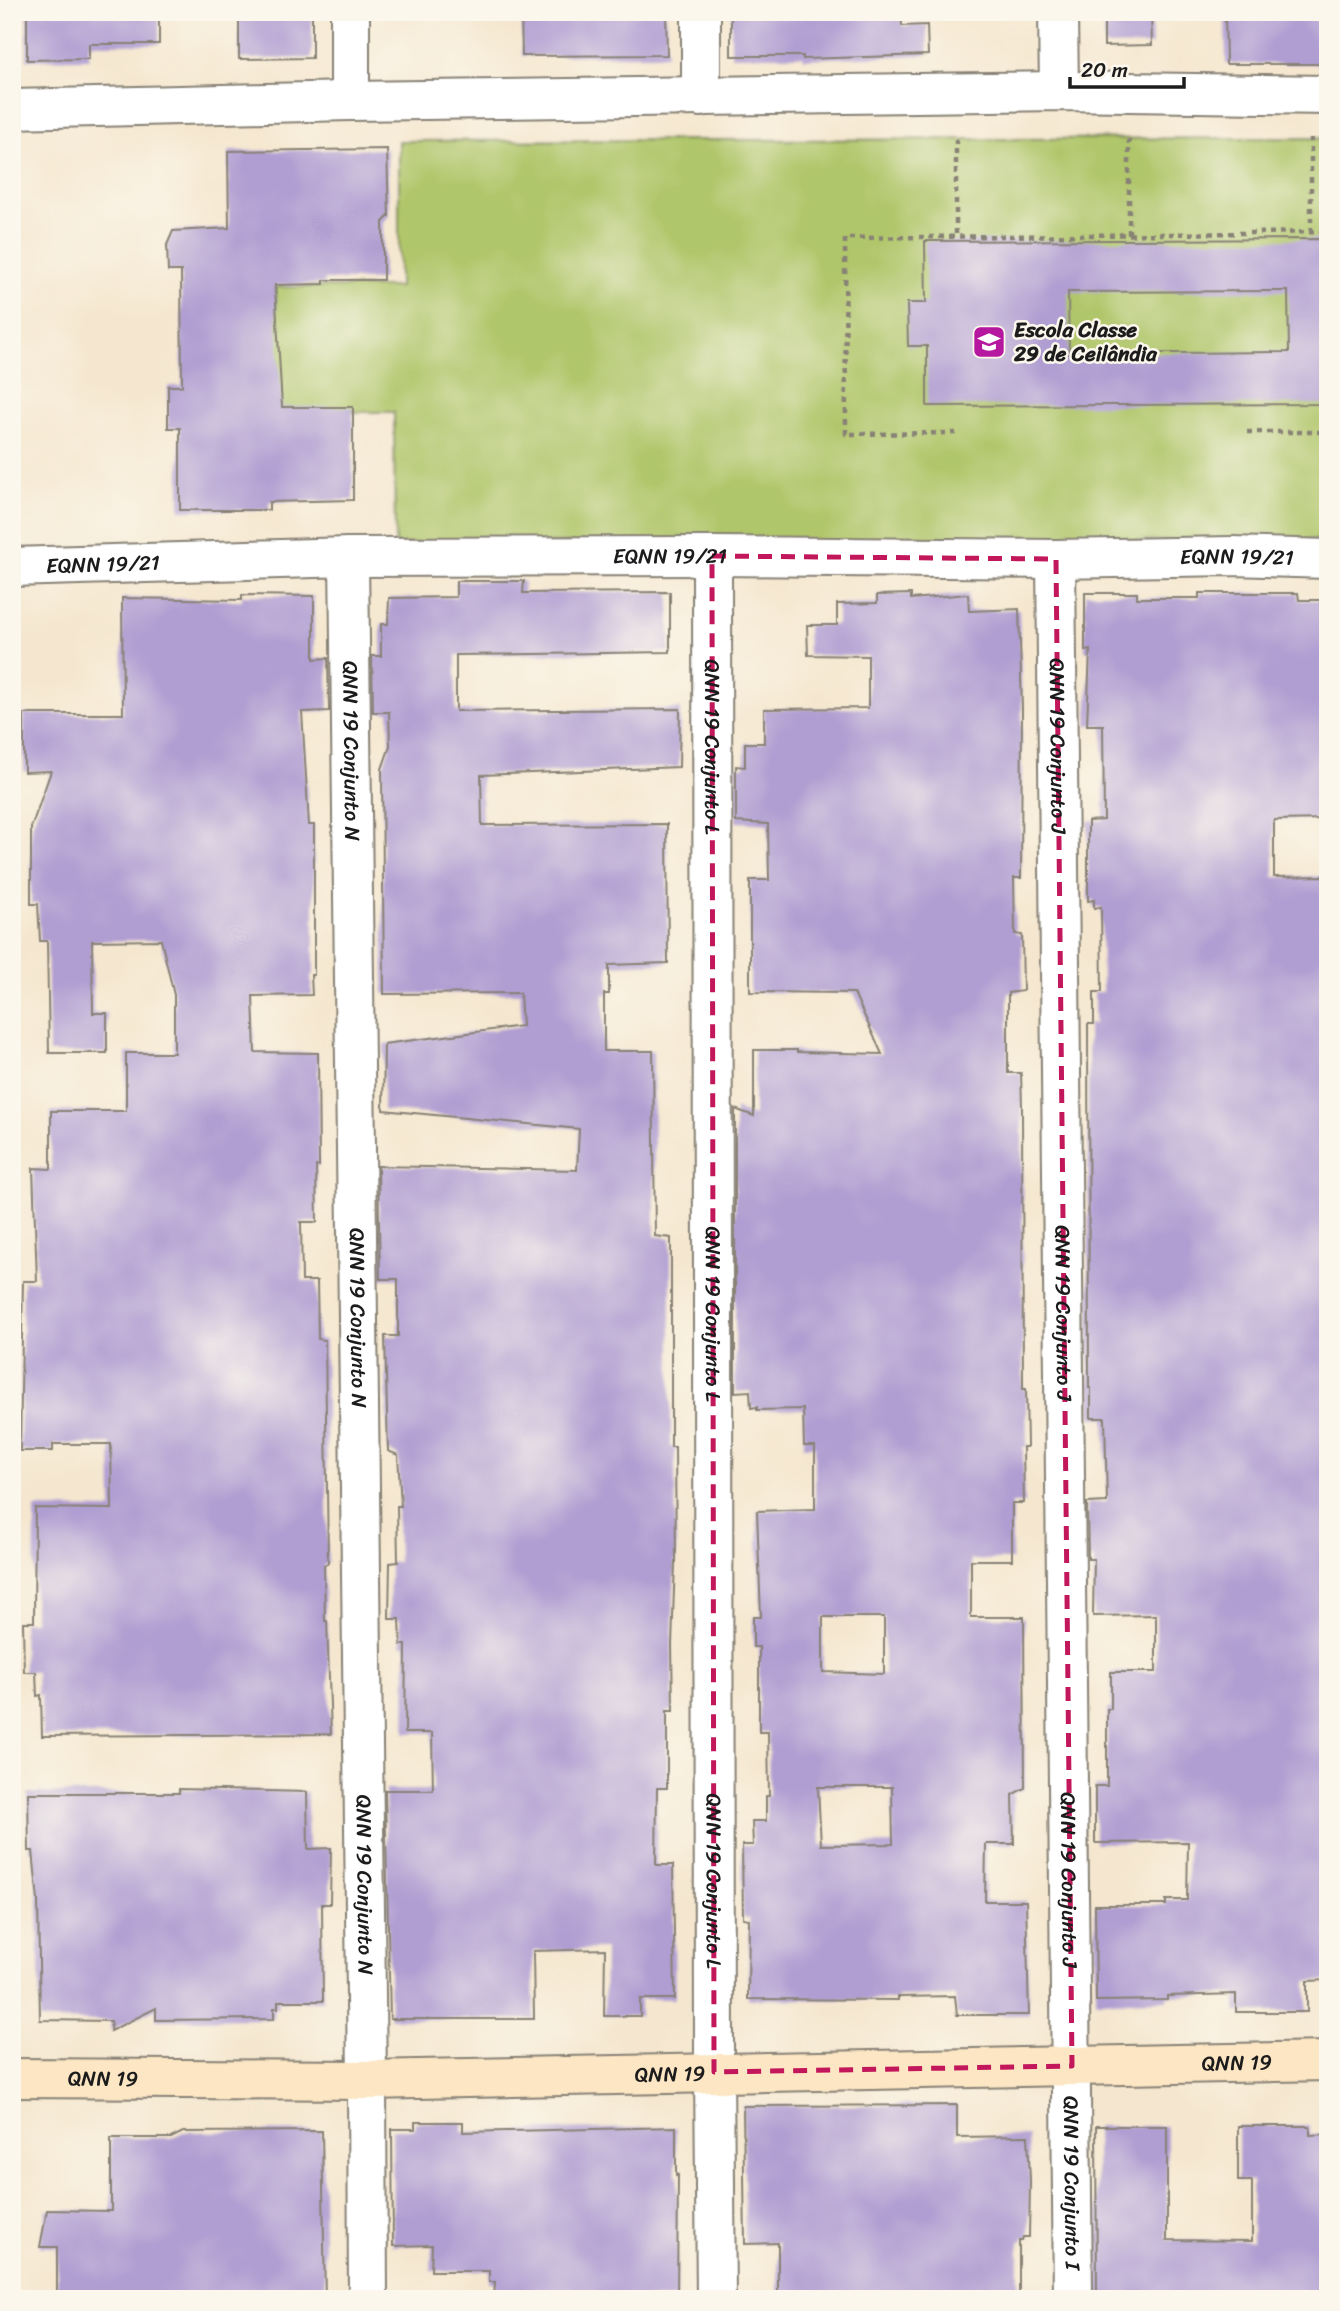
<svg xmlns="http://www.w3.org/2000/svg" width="1340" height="2311" viewBox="0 0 1340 2311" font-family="Sriracha,sans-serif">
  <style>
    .green { fill: #b0c66b; stroke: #667144; stroke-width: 2 }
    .building { fill: #b09dd2; fill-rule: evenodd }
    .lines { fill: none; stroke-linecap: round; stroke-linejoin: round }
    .street-casing { stroke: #888276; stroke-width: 42 }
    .secondary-casing { stroke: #888276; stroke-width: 42 }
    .path { stroke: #888276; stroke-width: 4.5; stroke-dasharray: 5 5; stroke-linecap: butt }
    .street { stroke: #fff; stroke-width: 38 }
    .secondary { stroke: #fce6c4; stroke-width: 38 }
    .marked { fill: none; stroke: #c2185b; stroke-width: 5; stroke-dasharray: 14 9; stroke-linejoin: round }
    .labels { text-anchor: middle; stroke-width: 5; stroke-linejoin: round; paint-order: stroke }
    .poi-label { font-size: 21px; font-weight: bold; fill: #1c1c1c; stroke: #fbf7ec; text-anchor: start }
    .street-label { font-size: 21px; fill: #1c1c1c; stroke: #fbf7ec }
  </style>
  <rect width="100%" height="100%" fill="#fbf7ec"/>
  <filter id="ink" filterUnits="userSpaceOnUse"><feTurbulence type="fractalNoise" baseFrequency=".0143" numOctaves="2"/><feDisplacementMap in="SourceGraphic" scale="14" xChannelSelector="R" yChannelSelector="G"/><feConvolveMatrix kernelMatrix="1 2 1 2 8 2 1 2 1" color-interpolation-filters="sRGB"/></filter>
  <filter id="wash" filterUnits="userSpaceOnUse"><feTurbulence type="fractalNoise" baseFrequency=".00686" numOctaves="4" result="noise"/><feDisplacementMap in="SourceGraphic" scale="28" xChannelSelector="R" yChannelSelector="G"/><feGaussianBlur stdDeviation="1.57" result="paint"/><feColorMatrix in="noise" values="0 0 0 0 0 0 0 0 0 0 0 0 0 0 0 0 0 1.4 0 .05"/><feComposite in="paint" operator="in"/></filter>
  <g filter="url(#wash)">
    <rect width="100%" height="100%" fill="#f5e7cf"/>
    <polygon class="green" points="1328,138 1328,540 395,544 394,412 276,412 276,287 399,287 399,141"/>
    <g id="blocks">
      <g class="building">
        <polygon points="27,12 159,12 159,44 89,44 89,59 27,60"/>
        <polygon points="239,12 312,12 312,58 239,59"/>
        <polygon points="521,12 666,12 667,55 522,56"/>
        <polygon points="731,12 901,12 902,26 927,25 928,55 803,59 803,56 731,56"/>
        <polygon points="1104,12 1151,12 1152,45 1104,46"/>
        <polygon points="1225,12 1328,12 1328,64 1226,64"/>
        <polygon points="387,149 389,216 383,222 383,280 324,280 324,284 275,285 282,407 353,407 353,500 269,502 269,510 180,510 180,428 168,428 168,386 182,386 181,271 168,271 167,245 173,231 229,228 228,151"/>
        <path d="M1328,239V404L927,406V346H908L907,303H926L925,241ZM1288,291L1289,352L1069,354L1068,292Z"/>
        <polygon points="456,581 524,581 523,593 670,592 670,652 456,655 456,711 680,709 679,767 481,775 482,825 667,824 668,963 609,965 609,994 604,994 604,1051 653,1051 655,1236 671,1238 671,1447 675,1447 676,1562 675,1562 672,1645 673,1711 667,1711 667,1788 657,1788 656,1865 673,1865 675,1999 640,1999 640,2016 604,2016 605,1949 533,1951 534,2019 390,2019 385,1790 433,1790 432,1733 405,1733 406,1645 401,1645 400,1619 389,1619 390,1563 398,1562 397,1506 401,1506 398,1455 388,1451 385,1336 398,1336 398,1279 380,1279 378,1166 577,1170 579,1129 383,1110 384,1044 522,1026 520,993 384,994 382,769 390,746 389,712 373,712 372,656 381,656 381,624 388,624 389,598 456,597"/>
        <polygon points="1085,593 1137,593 1137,598 1199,598 1199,593 1298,593 1299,600 1328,600 1328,819 1274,820 1274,877 1328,876 1328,1980 1307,1981 1307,2012 1236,2012 1236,1994 1167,1996 1167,2000 1096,2001 1095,1905 1166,1905 1166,1900 1187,1900 1188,1842 1095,1843 1095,1786 1107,1786 1107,1709 1111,1709 1111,1672 1156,1672 1156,1615 1093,1616 1094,1559 1088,1559 1087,1503 1107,1502 1105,1418 1091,1418 1091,1388 1089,1388 1088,1024 1094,1024 1094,992 1102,992 1101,907 1094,908 1094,900 1088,901 1088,821 1104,820 1103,725 1087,725 1090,650 1085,651"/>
        <path d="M911,594V599L968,594L969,611L1019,609L1022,709L1021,878H1014L1015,934L1022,935L1023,991L1008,993V1073H1021L1022,1106L1023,1389H1026L1027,1447H1023L1024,1503H1012V1560H971V1617H1024L1025,1788L1013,1794L1014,1844H986L985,1901H1026L1029,2015H957L955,1996L898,1997V2000L748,1999L749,1919L743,1918L742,1845H753L752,1821H766V1796H769L768,1732H759V1647H753V1617H761L757,1511L815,1509V1446H804L803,1409L757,1410V1407L751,1408L750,1391L735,1392V1109L754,1116V1050H797V1052L882,1054L854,993L750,992V880H769L768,824L736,822V766L745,767V743H764V709L868,708V656L808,655L807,625H837V604L877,603V595ZM823,1617H884V1674L823,1672ZM818,1787H892L893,1844L821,1845Z"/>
        <polygon points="242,595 314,596 314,659 328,658 329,711 302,712 309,825 314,825 314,975 311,975 312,995 253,996 255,1052 318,1053 319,1166 316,1166 317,1222 301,1222 302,1281 317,1281 318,1339 325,1340 328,1563 324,1565 325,1621 327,1621 331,1734 42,1736 41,1695 37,1696 36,1672 24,1672 23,1622 34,1622 35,1508 112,1509 111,1444 53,1444 53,1451 20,1451 23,1281 37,1281 33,1168 51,1169 51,1111 126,1111 126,1053 174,1053 174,995 161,940 92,941 93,1013 107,1013 107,1053 49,1053 47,941 40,941 38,904 31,904 31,828 51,771 24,772 24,714 123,714 122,598 242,600"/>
        <polygon points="179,1789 307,1792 308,1849 331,1848 330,1904 322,1904 323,2001 278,2001 278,2008 274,2008 274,2019 156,2020 156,2008 110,2031 111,2021 40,2020 38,1901 33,1851 29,1851 28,1793 179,1793"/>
        <polygon points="957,2105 957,2137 1028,2136 1030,2181 1029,2237 1023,2237 1022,2241 1019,2241 1019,2299 778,2299 778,2243 745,2244 743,2106"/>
        <polygon points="415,2122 463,2122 463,2132 676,2127 676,2176 678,2175 677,2299 494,2299 495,2282 489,2282 489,2271 431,2271 432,2245 393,2246 392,2129 415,2129"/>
        <polygon points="1096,2126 1167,2126 1167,2240 1252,2241 1252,2181 1238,2181 1238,2126 1310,2126 1310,2135 1328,2134 1328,2299 1097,2298"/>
        <polygon points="322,2131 325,2299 57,2299 57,2247 40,2247 47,2210 111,2211 111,2138 171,2138 183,2132"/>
      </g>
    </g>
  </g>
  <g filter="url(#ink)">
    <use href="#blocks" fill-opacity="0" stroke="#888276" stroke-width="2"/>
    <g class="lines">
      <defs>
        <g id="street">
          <polyline points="350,12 350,101"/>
          <polyline points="701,12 701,97"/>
          <polyline points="1058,12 1059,91"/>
          <polyline points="12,109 350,101 1059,91 1328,95"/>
          <path id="s1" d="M712,556L714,2072L716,2299"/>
          <path id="s2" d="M349,557L367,2080L368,2299"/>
          <path id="s3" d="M1056,559L1073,2299"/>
          <path id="s4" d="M12,567L349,557L712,556L1056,559L1233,556L1328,559"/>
        </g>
        <g id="secondary">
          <path id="s5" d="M12,2078L367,2080L1328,2061"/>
        </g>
      </defs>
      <use href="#street" class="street-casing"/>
      <use href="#secondary" class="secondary-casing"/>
      <g class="path">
        <polyline points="956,139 956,237"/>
        <polyline points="1311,232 1311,138"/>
        <polyline points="1129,234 1129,138"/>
        <polyline points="1247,432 1328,432"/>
        <polyline points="956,433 846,434 845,238 1328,232"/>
      </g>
      <use href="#street" class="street"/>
      <use href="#secondary" class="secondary"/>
    </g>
  </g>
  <path class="marked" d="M712,556L1056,559L1072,2066L714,2072Z"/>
  <defs>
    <symbol id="school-square" viewBox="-11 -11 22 22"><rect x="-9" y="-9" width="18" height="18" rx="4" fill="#b5179e" stroke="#fbf7ec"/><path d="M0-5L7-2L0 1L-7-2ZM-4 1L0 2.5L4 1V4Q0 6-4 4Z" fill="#fff"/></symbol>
  </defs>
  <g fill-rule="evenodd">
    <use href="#school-square" x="970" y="323" width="38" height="38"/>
  </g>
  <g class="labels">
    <g class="poi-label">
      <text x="1014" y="337">Escola Classe<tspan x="1014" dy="24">29 de Ceilândia</tspan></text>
    </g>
    <g class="street-label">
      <text dy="7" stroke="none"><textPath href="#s4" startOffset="658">EQNN 19/21</textPath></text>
      <text dy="7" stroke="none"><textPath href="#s4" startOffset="1225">EQNN 19/21</textPath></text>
      <text dy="7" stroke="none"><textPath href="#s4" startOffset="91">EQNN 19/21</textPath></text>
      <text dy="7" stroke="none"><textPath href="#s3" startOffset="187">QNN 19 Conjunto J</textPath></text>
      <text dy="7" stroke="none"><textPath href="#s1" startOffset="191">QNN 19 Conjunto L</textPath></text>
      <text dy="7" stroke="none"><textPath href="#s2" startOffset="194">QNN 19 Conjunto N</textPath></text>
      <text dy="7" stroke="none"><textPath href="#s3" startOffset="754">QNN 19 Conjunto J</textPath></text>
      <text dy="7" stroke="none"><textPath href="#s1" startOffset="758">QNN 19 Conjunto L</textPath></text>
      <text dy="7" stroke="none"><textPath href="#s2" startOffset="761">QNN 19 Conjunto N</textPath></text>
      <text dy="7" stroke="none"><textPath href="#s3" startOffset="1321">QNN 19 Conjunto J</textPath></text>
      <text dy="7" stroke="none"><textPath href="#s1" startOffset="1325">QNN 19 Conjunto L</textPath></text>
      <text dy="7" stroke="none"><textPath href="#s2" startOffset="1328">QNN 19 Conjunto N</textPath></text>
      <text dy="7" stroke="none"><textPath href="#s5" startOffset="1225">QNN 19</textPath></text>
      <text dy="7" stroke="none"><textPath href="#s5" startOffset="658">QNN 19</textPath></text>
      <text dy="7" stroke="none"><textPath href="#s5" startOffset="91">QNN 19</textPath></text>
      <text dy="7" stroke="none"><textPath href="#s3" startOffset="1624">QNN 19 Conjunto I</textPath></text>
    </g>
  </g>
  <rect width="1340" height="2311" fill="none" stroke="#fbf7ec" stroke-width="42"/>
  <path d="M1070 77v10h114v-10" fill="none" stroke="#1c1c1c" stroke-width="3.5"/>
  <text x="1081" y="77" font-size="21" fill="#1c1c1c" stroke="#fbf7ec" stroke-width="5" paint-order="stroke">20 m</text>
</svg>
